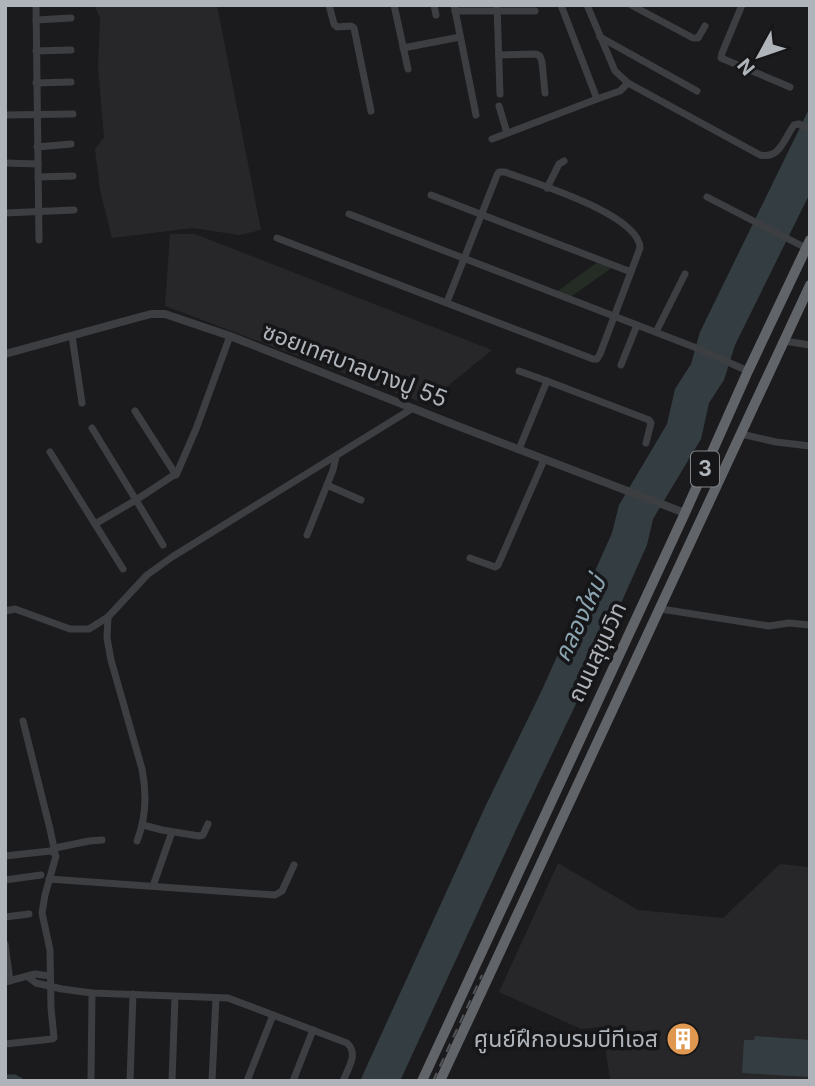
<svg xmlns="http://www.w3.org/2000/svg" width="815" height="1086" viewBox="0 0 815 1086" font-family="Inter,'Noto Sans Thai',sans-serif">
  <style>
    .built { fill: #27272a }
    .green { fill: #252c25 }
    .water { fill: #343e42 }
    .lines { fill: none; stroke-linecap: round; stroke-linejoin: round }
    .canal { stroke: #343e42; stroke-width: 7 }
    .minor { stroke: #3c3e41; stroke-width: 7 }
    .tertiary { stroke: #3c3e41; stroke-width: 8 }
    .trunk { stroke: #616469; stroke-width: 10 }
    .rail { stroke: #515458; stroke-width: 2; stroke-dasharray: 9 7; stroke-linecap: butt }
    .labels { text-anchor: middle; stroke-width: 7; stroke-linejoin: round; paint-order: stroke }
    .shield { fill: #161618; stroke: #81858a; stroke-width: 2 }
    .shield-label { font-size: 21px; font-weight: bold; fill: #afb4bb }
    .street-label { font-size: 23px; fill: #afb4bb; stroke: #161618 }
    .poi-label { font-size: 23px; fill: #afb4bb; stroke: #161618; text-anchor: end }
    .water-label { font-size: 24px; font-style: italic; fill: #8aa5b1; stroke: #161618 }
  </style>
  <rect width="100%" height="100%" fill="#1b1b1d"/>
  <g class="built">
    <polygon points="94,5 217,5 261,230 239,235 193,228 112,238 100,190 95,149 104,137 98,67 100,18"/>
    <polygon points="170,234 195,234 492,350 426,404 165,306"/>
    <polygon points="558,863 638,910 723,918 780,864 810,867 810,1081 631,1081 610,1079 602,1027 581,1029 499,992"/>
  </g>
  <polygon class="green" points="599,261 613,267 569,298 555,293"/>
  <g class="water">
    <polygon points="810,107 810,193 735,345 724,380 709,403 701,439 653,519 647,545 575,706 520,821 400,1081 360,1081 486,805 542,690 612,533 619,505 667,424 675,389 691,364 700,332"/>
    <polygon points="755,1036 810,1040 810,1077 742,1073 744,1040 754,1040"/>
  </g>
  <g class="lines">
    <polyline class="canal" points="5,1078 14,1078 20,1081"/>
    <g class="minor">
      <polyline points="36,5 39,240"/>
      <polyline points="329,5 334,24 337,27 351,26 354,28 371,111"/>
      <polyline points="394,5 408,69"/>
      <polyline points="434,5 436,15"/>
      <polyline points="454,5 476,115"/>
      <polyline points="497,5 500,94"/>
      <path d="M587,5L615,71L628,83L760,155C780,159 784,139 794,125L799,124L810,129"/>
      <polyline points="631,5 693,38 698,38 705,26"/>
      <polyline points="742,5 722,53 721,58 790,87"/>
      <polyline points="455,11 535,11"/>
      <polyline points="36,20 71,18"/>
      <polyline points="600,37 697,91"/>
      <polyline points="403,48 460,37"/>
      <polyline points="36,51 71,50"/>
      <polyline points="499,55 536,54 540,56 542,62 545,93"/>
      <polyline points="36,83 71,82"/>
      <polyline points="597,99 620,91 628,83"/>
      <polyline points="499,106 507,133"/>
      <polyline points="5,115 73,114"/>
      <polyline points="492,139 597,99 561,5"/>
      <polyline points="37,147 71,144"/>
      <polyline points="5,163 38,164"/>
      <polyline points="38,177 73,176"/>
      <polyline points="547,188 559,164 564,161"/>
      <polyline points="431,195 631,272"/>
      <polyline points="707,197 806,248"/>
      <polyline points="5,213 74,210"/>
      <polyline points="349,214 694,347 748,371"/>
      <path d="M277,238L593,359H597L600,354L640,248C639,214 534,183 505,172H499L497,175L447,302"/>
      <polyline points="656,332 685,274"/>
      <polyline points="72,336 82,403"/>
      <polyline points="784,341 810,345"/>
      <polyline points="621,365 637,325"/>
      <polyline points="519,371 547,381 519,449"/>
      <polyline points="547,381 649,420 651,423 646,443"/>
      <polyline points="135,411 176,475"/>
      <polyline points="92,428 136,500 95,524"/>
      <polyline points="741,434 776,442 810,446"/>
      <polyline points="50,452 123,569"/>
      <polyline points="327,485 361,500"/>
      <polyline points="307,535 333,470 336,457"/>
      <polyline points="163,545 136,500 177,473 196,429 230,336"/>
      <polyline points="470,558 495,567 498,565 544,460"/>
      <polyline points="661,609 769,626 789,623 810,625"/>
      <polyline points="5,611 15,609 70,629 89,629 108,617 147,575 172,557 413,408"/>
      <path d="M108,617L107,638L111,660L142,769C147,794 146,818 137,841"/>
      <polyline points="23,721 50,829 55,853"/>
      <polyline points="143,825 162,830 199,836 203,835 208,824"/>
      <polyline points="55,848 89,841 102,840"/>
      <polyline points="5,856 50,851 53,852 56,856 45,895 42,913 50,950 51,1008 54,1038 52,1039 5,1044"/>
      <polyline points="49,879 275,895 282,891 294,865"/>
      <polyline points="5,880 41,875"/>
      <polyline points="153,886 172,832"/>
      <polyline points="5,917 29,914"/>
      <polyline points="5,944 10,981"/>
      <path d="M28,977L36,983L62,989L92,993L228,998L347,1043C359,1054 348,1068 343,1081"/>
      <polyline points="5,982 35,974 50,976"/>
      <polyline points="91,1081 92,993"/>
      <polyline points="130,1081 133,994"/>
      <polyline points="172,1081 175,997"/>
      <polyline points="212,1081 216,998"/>
      <polyline points="247,1081 273,1015"/>
      <polyline points="293,1081 313,1030"/>
    </g>
    <polyline class="tertiary" points="5,354 136,318 151,314 165,314 230,336 450,423 685,513"/>
    <g class="trunk">
      <polyline points="422,1081 685,513 748,371 810,240"/>
      <polyline points="440,1081 810,285"/>
    </g>
    <polyline class="rail" points="433,1081 482,975"/>
  </g>
  <defs>
    <symbol id="building-disc" viewBox="-11 -11 22 22"><circle r="9.5" fill="#e09850" stroke="#161618"/><path d="M-4-6H4V6H1V3H-1V6H-4ZM-2.5-4.3h1.7v1.8h-1.7ZM.8-4.3h1.7v1.8H.8ZM-2.5-1h1.7V.8h-1.7ZM.8-1h1.7V.8H.8Z" fill="#fff"/></symbol>
  </defs>
  <g fill-rule="evenodd">
    <use href="#building-disc" x="664" y="1020" width="38" height="38"/>
  </g>
  <g class="labels">
    <rect class="shield" x="691" y="451.5" width="28" height="35" rx="5"/>
    <g class="shield-label">
      <text x="705" y="476">3</text>
    </g>
    <g class="street-label">
      <text transform="translate(355 365) rotate(21)" y="8">ซอยเทศบาลบางปู 55</text>
      <text transform="translate(597 652) rotate(-65)" y="8">ถนนสุขุมวิท</text>
    </g>
    <g class="poi-label">
      <text x="658" y="1047">ศูนย์ฝึกอบรมบีทีเอส</text>
    </g>
    <g class="water-label">
      <text transform="translate(580 619) rotate(-65)" y="8">คลองใหม่</text>
    </g>
  </g>
  <rect width="815" height="1086" fill="none" stroke="#afb4bb" stroke-width="14"/>
  <g transform="translate(759 56) rotate(230)" stroke="#161618" stroke-width="5" paint-order="stroke">
  <path d="M0-5L12 26L0 18L-12 26Z" fill="#afb4bb"/>
  <text y="-10" font-size="19" font-weight="bold" text-anchor="middle" fill="#afb4bb">N</text>
  </g>
</svg>
